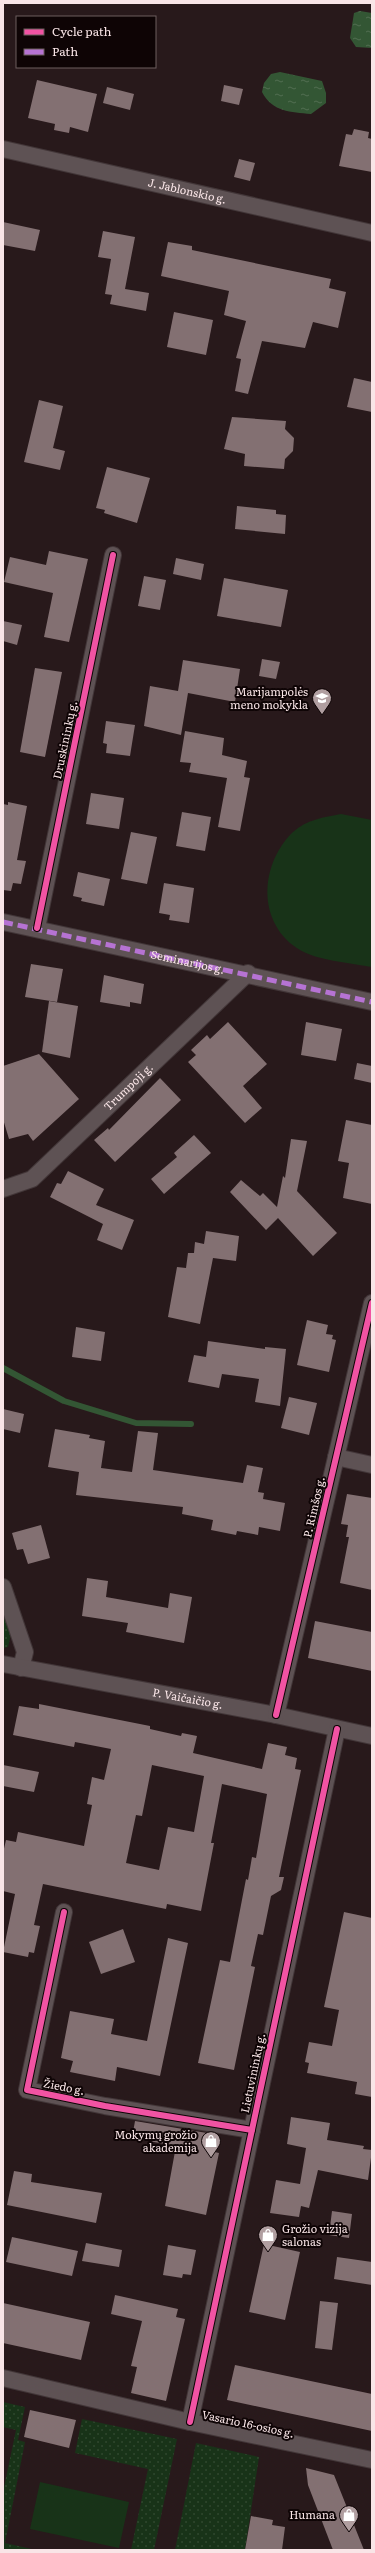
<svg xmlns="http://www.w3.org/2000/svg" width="375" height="2553" viewBox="0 0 375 2553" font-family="Literata,serif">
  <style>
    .grass { fill: url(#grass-dots) }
    .pitch { fill: #183318 }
    .water { fill: url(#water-ripples) }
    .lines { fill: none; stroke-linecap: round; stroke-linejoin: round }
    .stream { stroke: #335634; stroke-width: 6 }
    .building { fill: #837072; fill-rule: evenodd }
    .street-casing { stroke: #423638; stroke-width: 18 }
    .street { stroke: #5e5254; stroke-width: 16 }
    .quiet { stroke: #b673d3; stroke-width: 5; stroke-dasharray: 10 5; stroke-linecap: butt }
    .cycleway-casing { stroke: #0e0405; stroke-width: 8 }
    .cycleway { stroke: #f153a3; stroke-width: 6 }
    .labels { text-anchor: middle; stroke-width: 4; stroke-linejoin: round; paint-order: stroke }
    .street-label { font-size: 11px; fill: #f9e5e7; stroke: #0e0405 }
    .poi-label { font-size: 11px; fill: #f9e5e7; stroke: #0e0405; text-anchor: end }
  </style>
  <defs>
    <pattern id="grass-dots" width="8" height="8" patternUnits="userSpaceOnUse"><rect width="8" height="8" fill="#183318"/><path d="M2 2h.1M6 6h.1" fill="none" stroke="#2f472e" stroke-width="1.8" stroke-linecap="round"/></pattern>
    <pattern id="water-ripples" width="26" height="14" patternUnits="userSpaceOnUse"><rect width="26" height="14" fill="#335634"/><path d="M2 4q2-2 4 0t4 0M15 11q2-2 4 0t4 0" fill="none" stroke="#516e51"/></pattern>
  </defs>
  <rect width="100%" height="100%" fill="#28191b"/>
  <g class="grass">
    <polygon points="3,1607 11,1634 8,1647 3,1648"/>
    <polygon points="3,2402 25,2407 18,2440 25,2442 5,2543 36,2550 3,2550 3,2492 16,2430 3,2427"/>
    <polygon points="82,2419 177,2439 154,2550 131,2550 148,2469 75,2453"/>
    <polygon points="196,2443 259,2457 245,2550 175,2550"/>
  </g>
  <g class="pitch">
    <path d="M341,814L372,820V967C354,964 321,960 306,953C257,930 257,867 293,832C306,820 324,817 341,814Z"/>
    <polygon points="40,2482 129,2502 119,2548 30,2529"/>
  </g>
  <g class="water">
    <polygon points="360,11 372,13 372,48 356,47 350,38 354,13"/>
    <path d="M280,72L322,81L326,93V103L311,114C291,112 272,112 262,92L264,83L271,74Z"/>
  </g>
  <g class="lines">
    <polyline class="stream" points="3,1368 64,1401 136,1423 191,1424"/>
  </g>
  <g class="building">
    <polygon points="37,80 97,94 88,132 70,127 69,133 54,130 55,124 28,118"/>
    <polygon points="224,85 243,89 239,105 221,101"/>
    <polygon points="107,87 134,94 130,110 103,103"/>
    <polygon points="354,129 369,132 368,138 372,139 372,172 339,166 346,134 352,135"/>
    <polygon points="239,159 255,163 250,181 234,177"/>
    <polygon points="3,222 40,230 35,251 3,245"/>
    <polygon points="103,231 135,237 125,289 149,293 146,311 110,304 112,295 105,294 111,259 98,257"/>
    <polygon points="168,242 192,246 192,250 331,279 329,288 346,292 338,328 313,322 305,348 262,341 248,394 235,391 241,359 236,358 246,321 224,315 229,291 161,276"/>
    <polygon points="174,312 213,320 206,355 167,347"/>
    <polygon points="354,378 372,382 372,412 347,407"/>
    <polygon points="39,400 63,406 53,448 65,451 60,470 24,462"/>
    <polygon points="232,417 286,421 285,429 294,438 293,451 285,459 284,469 244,466 245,454 224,449"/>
    <polygon points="107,467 150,478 137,523 104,513 105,510 96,508"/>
    <polygon points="237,506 276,510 276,514 286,515 285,534 235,529"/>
    <polygon points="49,551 88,559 69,642 44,637 53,593 4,582 10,557 46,565"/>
    <polygon points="176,558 204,564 201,580 173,574"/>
    <polygon points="144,576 166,580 160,610 138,606"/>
    <polygon points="224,578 288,590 281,627 217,616"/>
    <polygon points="3,621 22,625 17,645 3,641"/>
    <polygon points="262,659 280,662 276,679 259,676"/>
    <polygon points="183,660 240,669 235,702 188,693 181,735 144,726 150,686 178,691"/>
    <polygon points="35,668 62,672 45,757 20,752"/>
    <polygon points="106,721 135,725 130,756 106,753 107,744 103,743"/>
    <polygon points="185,731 224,738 222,755 247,761 244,777 250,778 240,831 218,827 227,778 189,772 191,763 180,762"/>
    <polygon points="91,793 124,798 119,829 86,824"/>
    <polygon points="8,802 27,806 17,860 26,861 21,884 13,883 11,891 3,890 3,804 8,805"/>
    <polygon points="182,812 211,817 205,851 176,846"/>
    <polygon points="131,832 157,837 147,884 121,879"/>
    <polygon points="78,872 110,879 104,906 81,901 82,898 73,896"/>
    <polygon points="164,883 194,888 189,923 169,920 170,915 159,913"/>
    <polygon points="31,964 63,969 57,1002 25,997"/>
    <polygon points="104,975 144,984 141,1004 130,1002 130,1007 100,1002"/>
    <polygon points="49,1001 78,1006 70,1058 42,1052"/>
    <polygon points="228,1022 267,1064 243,1086 262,1108 245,1123 188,1062 196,1055 191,1050 207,1035 210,1039"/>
    <polygon points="306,1022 342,1029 336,1061 301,1055"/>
    <polygon points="39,1054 79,1099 33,1141 28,1134 9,1139 3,1119 3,1066"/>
    <polygon points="357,1063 372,1066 372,1083 354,1079"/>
    <polygon points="160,1078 181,1100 115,1162 94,1140 108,1128 109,1130"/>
    <polygon points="346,1120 372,1125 372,1204 343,1198 349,1163 338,1161"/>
    <polygon points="194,1135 211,1153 164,1194 151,1179 177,1157 174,1153"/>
    <polygon points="291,1139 307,1141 297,1191 337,1233 313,1256 278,1218 266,1230 230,1192 241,1180 260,1196 263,1193 277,1207 283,1176 285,1178"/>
    <polygon points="68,1171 104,1189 96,1205 134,1220 122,1250 97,1240 103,1224 50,1197 57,1183 61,1184"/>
    <polygon points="206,1231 239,1236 236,1261 213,1258 200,1324 168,1317 177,1267 186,1268 188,1253 194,1253 195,1242 204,1244"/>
    <polygon points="307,1320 328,1325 326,1334 333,1335 332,1339 336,1340 329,1372 297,1365"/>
    <polygon points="76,1327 105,1332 101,1361 72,1357"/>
    <polygon points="208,1341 265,1349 265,1347 286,1349 280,1406 255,1402 259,1379 222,1374 219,1388 188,1382 194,1355 206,1357"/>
    <polygon points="289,1397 317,1403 309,1435 281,1428"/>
    <polygon points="3,1409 24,1414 20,1433 3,1429"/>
    <polygon points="55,1429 90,1435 89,1438 105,1441 101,1468 132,1472 138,1431 158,1433 153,1470 243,1483 247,1465 263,1468 258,1492 264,1493 263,1499 285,1503 280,1531 259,1527 258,1535 237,1531 236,1535 211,1530 213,1520 182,1514 183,1507 76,1495 79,1472 48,1467"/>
    <polygon points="347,1494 372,1498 372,1590 340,1583 349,1537 346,1537 348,1525 341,1524"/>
    <polygon points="41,1525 50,1558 28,1564 23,1549 17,1550 12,1533"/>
    <polygon points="87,1578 108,1581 106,1597 168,1608 170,1593 192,1597 184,1643 126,1632 128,1623 82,1616"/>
    <polygon points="315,1621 372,1632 372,1671 308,1658"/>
    <path d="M39,1704L150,1726V1729L181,1736L182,1733L197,1736L193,1753L262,1769L268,1743L287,1747L285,1755L297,1758L295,1769L301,1770L279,1877H284L281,1890L271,1896L263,1935L258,1934L251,1966L255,1967L234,2070L198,2063L220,1960L230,1962L246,1879L248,1880L252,1857L256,1858L267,1794L222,1784L211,1843H214L201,1911L167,1904L166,1909L43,1884L34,1925L40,1926L34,1953L29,1952L28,1957L3,1952L15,1894L3,1891V1853L6,1840L16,1842L18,1832L84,1846L92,1805L87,1804L92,1777L104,1780L111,1749L75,1742L74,1747L13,1735L19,1706L39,1709ZM152,1765L204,1776L194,1832L168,1827L159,1870L126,1863L136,1815L142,1816Z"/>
    <polygon points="3,1765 39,1772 34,1792 3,1786"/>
    <polygon points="344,1912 372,1918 372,2097 355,2094 357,2082 307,2073 309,2063 305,2062 309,2042 332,2046 339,2010 324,2007"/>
    <polygon points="123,1929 135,1962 101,1974 89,1942"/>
    <polygon points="168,1938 188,1943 160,2076 117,2067 115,2081 70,2072 73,2061 61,2058 70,2011 114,2019 111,2034 147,2041"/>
    <polygon points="291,2117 330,2123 327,2140 364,2146 363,2149 372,2150 368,2180 318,2170 309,2208 301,2206 299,2217 270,2213 276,2180 300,2184 306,2148 287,2144"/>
    <polygon points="135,2121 213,2134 210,2151 219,2153 206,2215 165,2206 176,2146 132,2138"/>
    <polygon points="14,2171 32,2174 31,2182 102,2193 96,2223 7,2205"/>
    <polygon points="332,2211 352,2214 349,2238 329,2235"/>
    <polygon points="12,2237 78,2251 72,2276 6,2262"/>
    <polygon points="86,2243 122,2250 119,2267 82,2261"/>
    <polygon points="264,2244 300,2252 285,2320 249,2312"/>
    <polygon points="168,2245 196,2250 191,2275 183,2274 182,2278 163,2275"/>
    <polygon points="337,2257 372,2262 372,2285 334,2279"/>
    <polygon points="115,2295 178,2309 176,2317 185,2319 166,2401 131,2393 137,2367 131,2366 142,2321 111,2314"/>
    <polygon points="320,2301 338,2303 332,2350 315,2348"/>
    <polygon points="3,2303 90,2322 81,2360 3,2343"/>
    <polygon points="235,2365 372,2394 372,2431 227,2400"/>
    <polygon points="30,2410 76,2420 69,2448 24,2437"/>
    <polygon points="306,2468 334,2475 364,2550 333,2550 308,2485"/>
    <polygon points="251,2516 273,2520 272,2525 285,2527 282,2550 245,2550"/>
  </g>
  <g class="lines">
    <defs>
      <g id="street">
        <path id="s1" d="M3,149L372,233"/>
        <path id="s2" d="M3,922L372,1002"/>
        <polyline points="37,928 113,555"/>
        <path id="s3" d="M3,1189L32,1179L248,973"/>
        <polyline points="336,1457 372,1465"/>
        <polyline points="3,1587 25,1652 21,1668"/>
        <path id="s4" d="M3,1664L276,1715L372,1736"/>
        <polyline points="276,1715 372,1303"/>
        <polyline points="64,1912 27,2090 105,2106 252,2130"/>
        <polyline points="3,2378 190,2422 372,2460"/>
        <polyline points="190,2422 337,1729"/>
      </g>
    </defs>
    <use href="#street" class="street-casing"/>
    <use href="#street" class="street"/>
    <polyline class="quiet" points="3,922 372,1002"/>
    <defs>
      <g id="cycleway">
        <polyline points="37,928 113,555"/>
        <polyline points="276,1715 372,1303"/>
        <polyline points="64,1912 27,2090 105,2106 252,2130"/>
        <polyline points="190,2422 337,1729"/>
      </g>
    </defs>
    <use href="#cycleway" class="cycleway-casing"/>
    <use href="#cycleway" class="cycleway"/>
  </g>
  <defs>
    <symbol id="school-pin" viewBox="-11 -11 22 30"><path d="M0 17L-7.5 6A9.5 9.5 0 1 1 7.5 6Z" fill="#b09ea0" stroke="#0e0405"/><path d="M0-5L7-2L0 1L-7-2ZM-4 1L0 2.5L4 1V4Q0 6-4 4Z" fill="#fff"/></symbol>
    <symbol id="shop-pin" viewBox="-11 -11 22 30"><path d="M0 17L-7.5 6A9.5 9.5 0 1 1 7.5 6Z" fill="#b09ea0" stroke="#0e0405"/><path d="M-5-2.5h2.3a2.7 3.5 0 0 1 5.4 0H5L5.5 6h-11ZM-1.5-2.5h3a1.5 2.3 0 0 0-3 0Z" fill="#fff"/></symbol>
  </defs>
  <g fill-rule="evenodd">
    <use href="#school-pin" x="311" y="687" width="22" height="30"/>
    <use href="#shop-pin" x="200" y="2130" width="22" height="30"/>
    <use href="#shop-pin" x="257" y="2224" width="22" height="30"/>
    <use href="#shop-pin" x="338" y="2504" width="22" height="30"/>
  </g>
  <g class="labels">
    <g class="street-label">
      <text dy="4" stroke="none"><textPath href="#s1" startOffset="189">J. Jablonskio g.</textPath></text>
      <text transform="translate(65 740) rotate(-78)" y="4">Druskininkų g.</text>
      <text dy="4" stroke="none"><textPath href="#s2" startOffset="189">Seminarijos g.</textPath></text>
      <text dy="4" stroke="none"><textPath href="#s3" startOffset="164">Trumpoji g.</textPath></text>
      <text transform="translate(314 1507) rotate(-77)" y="4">P. Rimšos g.</text>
      <text dy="4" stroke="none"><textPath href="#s4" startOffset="188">P. Vaičaičio g.</textPath></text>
      <text transform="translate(253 2073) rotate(-78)" y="4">Lietuvininkų g.</text>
      <text transform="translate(64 2087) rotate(11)" y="4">Žiedo g.</text>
      <text transform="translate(248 2424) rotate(12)" y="4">Vasario 16-osios g.</text>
    </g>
    <g class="poi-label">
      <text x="308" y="696">Marijampolės<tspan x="308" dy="13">meno mokykla</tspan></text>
      <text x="197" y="2139">Mokymų grožio<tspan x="197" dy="13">akademija</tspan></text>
      <text x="282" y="2233" text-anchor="start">Grožio vizija<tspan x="282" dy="13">salonas</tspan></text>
      <text x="335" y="2519">Humana</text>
    </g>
  </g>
  <rect width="375" height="2553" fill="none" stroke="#f9e5e7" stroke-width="8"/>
  <rect x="16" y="16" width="140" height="52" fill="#0e0405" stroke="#6c5e5f"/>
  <rect x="24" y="29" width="20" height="6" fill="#f153a3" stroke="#6c5e5f"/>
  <text x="52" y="36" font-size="12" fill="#f9e5e7">Cycle path</text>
  <rect x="24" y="49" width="20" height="6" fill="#b673d3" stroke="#6c5e5f"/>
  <text x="52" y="56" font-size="12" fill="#f9e5e7">Path</text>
</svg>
